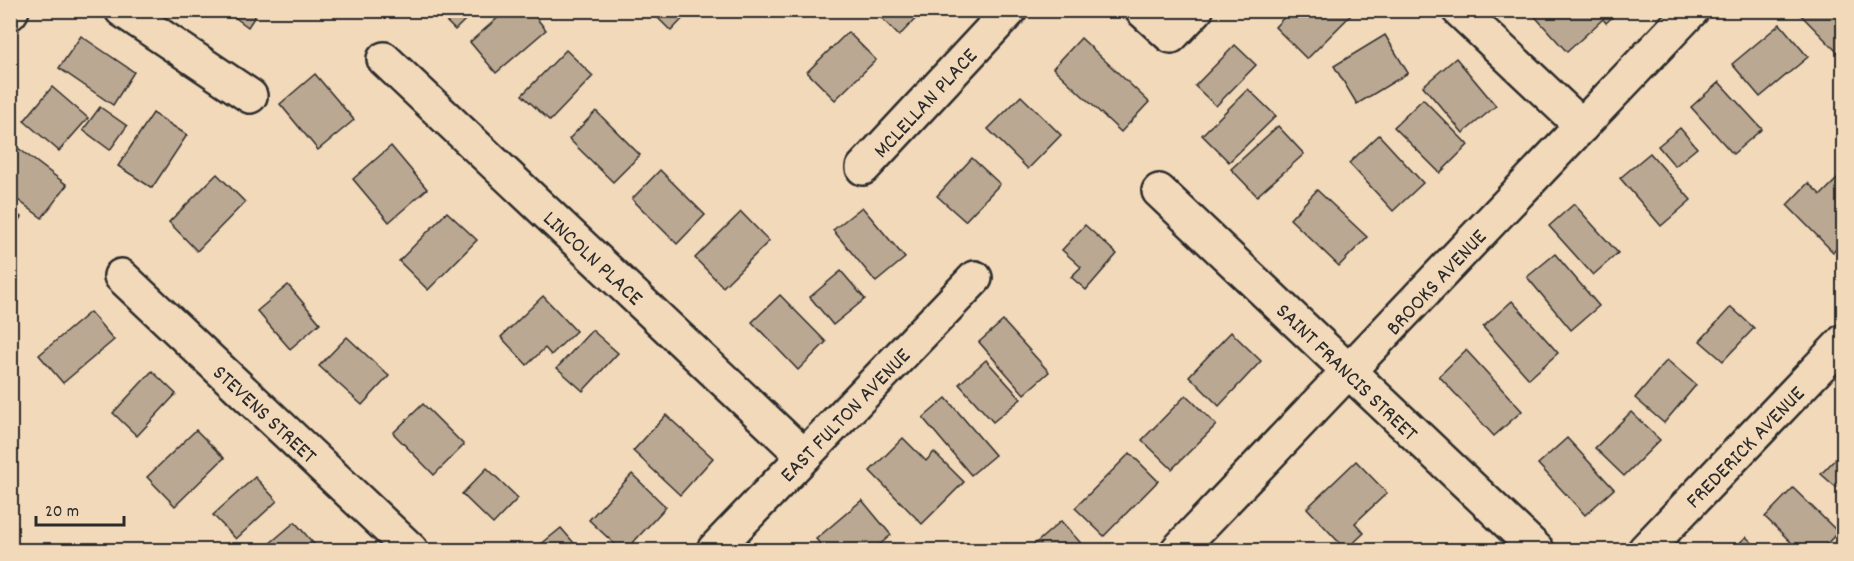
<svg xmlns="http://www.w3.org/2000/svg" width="1854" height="561" viewBox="0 0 1854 561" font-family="Dekko,sans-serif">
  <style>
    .building { fill: #bba892; stroke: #2b2b2b; stroke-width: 1.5 }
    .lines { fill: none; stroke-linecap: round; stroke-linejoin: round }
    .street-casing { stroke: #2b2b2b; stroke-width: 38 }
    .street { stroke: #f2d9ba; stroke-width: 33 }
    .labels { text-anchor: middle; stroke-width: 4.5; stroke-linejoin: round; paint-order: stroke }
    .street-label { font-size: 22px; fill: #2b2b2b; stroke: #f2d9ba }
  </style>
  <rect width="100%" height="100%" fill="#f2d9ba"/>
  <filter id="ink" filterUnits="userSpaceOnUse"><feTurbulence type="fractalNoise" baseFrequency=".0167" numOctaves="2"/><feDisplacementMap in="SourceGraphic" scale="12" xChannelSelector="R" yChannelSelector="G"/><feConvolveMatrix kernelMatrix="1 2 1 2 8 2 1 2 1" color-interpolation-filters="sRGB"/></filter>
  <g filter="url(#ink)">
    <g class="building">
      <polygon points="225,10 259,10 248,27"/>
      <polygon points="435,10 475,10 455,30"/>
      <polygon points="507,10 530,10 546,30 496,73 470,42"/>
      <polygon points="650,10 691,10 671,31"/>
      <polygon points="874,10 924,10 899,36"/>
      <polygon points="1291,10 1352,10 1354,12 1307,59 1275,27"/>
      <polygon points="1529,10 1620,10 1606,23 1603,19 1567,52"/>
      <polygon points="1796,10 1844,10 1844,49 1839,54"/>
      <polygon points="1780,24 1808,57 1760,97 1732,64"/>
      <polygon points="848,32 876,60 835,100 807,72"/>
      <polygon points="1385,35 1408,73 1357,104 1334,66"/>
      <polygon points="81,36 134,72 113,105 59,68"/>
      <polygon points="1081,38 1149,102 1121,132 1053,68"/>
      <polygon points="1235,45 1256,65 1216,106 1195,86"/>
      <polygon points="566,50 593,76 550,121 522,95"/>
      <polygon points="1456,58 1496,106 1463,133 1423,86"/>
      <polygon points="315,74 354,120 318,150 280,104"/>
      <polygon points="1719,82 1762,129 1733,154 1691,107"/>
      <polygon points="52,87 88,118 59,151 24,121"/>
      <polygon points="1248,89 1276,116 1229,162 1202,135"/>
      <polygon points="1021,96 1061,135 1028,169 988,129"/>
      <polygon points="1423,99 1468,145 1440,173 1394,127"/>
      <polygon points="100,107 127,126 110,150 83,130"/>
      <polygon points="596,111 640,155 613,182 569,139"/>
      <polygon points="153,113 187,135 152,188 118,166"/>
      <polygon points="1278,126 1304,154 1257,196 1231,169"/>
      <polygon points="1680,128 1697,148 1675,166 1658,146"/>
      <polygon points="1379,135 1423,183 1393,211 1349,163"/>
      <polygon points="14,145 67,185 42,218 10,194 10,150"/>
      <polygon points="391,146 427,189 389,222 353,179"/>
      <polygon points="1650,153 1691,200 1661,226 1620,178"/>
      <polygon points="972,158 1000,184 965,221 937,196"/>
      <polygon points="660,170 705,215 677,244 632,199"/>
      <polygon points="1844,172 1844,242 1833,252 1787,205 1808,183 1821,195"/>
      <polygon points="217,174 245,202 197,251 169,222"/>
      <polygon points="1317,190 1367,237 1339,266 1290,219"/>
      <polygon points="1574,204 1618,253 1593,275 1549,226"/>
      <polygon points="862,207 905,258 876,282 833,230"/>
      <polygon points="10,210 21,217 10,233"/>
      <polygon points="447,212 477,240 428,290 399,261"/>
      <polygon points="741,212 769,241 723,287 695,258"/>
      <polygon points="1085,225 1117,254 1086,290 1071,277 1081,267 1062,250"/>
      <polygon points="1555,254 1599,306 1571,330 1527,277"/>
      <polygon points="841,271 865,299 833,325 810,297"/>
      <polygon points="288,285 320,323 290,349 257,311"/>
      <polygon points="780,295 826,342 798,370 752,322"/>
      <polygon points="543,296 576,331 551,355 545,348 527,365 501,337"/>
      <polygon points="1512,301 1558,353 1529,379 1483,327"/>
      <polygon points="1731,307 1754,328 1723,361 1700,341"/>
      <polygon points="90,312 114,340 63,383 39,355"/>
      <polygon points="1003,321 1049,372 1024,394 979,342"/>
      <polygon points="592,330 618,353 583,391 557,368"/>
      <polygon points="1231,332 1261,361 1219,406 1189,376"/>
      <polygon points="347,337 389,376 362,405 319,366"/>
      <polygon points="1466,350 1522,411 1494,436 1439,376"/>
      <polygon points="986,360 1021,399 993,422 959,384"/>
      <polygon points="1667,360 1696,385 1664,423 1635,398"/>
      <polygon points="152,371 176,394 137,436 113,413"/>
      <polygon points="1186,395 1216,425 1172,469 1142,440"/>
      <polygon points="946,398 995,455 971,475 923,418"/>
      <polygon points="423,404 464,445 434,475 393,433"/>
      <polygon points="1631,412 1660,440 1624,476 1595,448"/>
      <polygon points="666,415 713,458 680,495 633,451"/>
      <polygon points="196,430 224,458 175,506 147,477"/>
      <polygon points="903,438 926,461 934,452 964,482 922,524 870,471"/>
      <polygon points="1567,438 1614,489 1585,515 1538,464"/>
      <polygon points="1844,450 1844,494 1821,474"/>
      <polygon points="1130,453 1158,481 1104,536 1075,508"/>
      <polygon points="1356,461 1387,493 1355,523 1364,533 1346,550 1307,508"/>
      <polygon points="487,468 518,498 493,524 462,494"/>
      <polygon points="632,474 666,507 626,550 621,550 589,520"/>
      <polygon points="255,477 277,501 236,539 213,515"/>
      <polygon points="1793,488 1838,532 1821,550 1799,550 1765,517"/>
      <polygon points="862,500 891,535 873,550 826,550 816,539"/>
      <polygon points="1061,521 1087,550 1028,550"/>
      <polygon points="295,522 319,550 265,550 263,549"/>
      <polygon points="561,528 580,550 534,550"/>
      <polygon points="1746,537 1760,550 1732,550"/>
    </g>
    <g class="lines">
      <defs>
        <g id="street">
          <polyline points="122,10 250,96"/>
          <polyline points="1142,10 1171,36 1196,10"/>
          <polyline points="1459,10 1582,126"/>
          <polyline points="10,13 12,10"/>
          <polyline points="384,59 804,456"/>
          <polyline points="863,168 1010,10"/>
          <polyline points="1159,191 1537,550"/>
          <polyline points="121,276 411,550"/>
          <polyline points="714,550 975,278"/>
          <polyline points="1178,550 1692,10"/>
          <polyline points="1645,550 1844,341"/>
        </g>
      </defs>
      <use href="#street" class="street-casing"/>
      <use href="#street" class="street"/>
    </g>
  </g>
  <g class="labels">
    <g class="street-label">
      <text transform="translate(924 102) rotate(-47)" y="8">MCLELLAN PLACE</text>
      <text transform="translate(594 257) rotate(43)" y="8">LINCOLN PLACE</text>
      <text transform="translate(1435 281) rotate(-47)" y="8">BROOKS AVENUE</text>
      <text transform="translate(1348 371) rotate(44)" y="8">SAINT FRANCIS STREET</text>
      <text transform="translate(266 413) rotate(43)" y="8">STEVENS STREET</text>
      <text transform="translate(844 414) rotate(-46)" y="8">EAST FULTON AVENUE</text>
      <text transform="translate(1744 446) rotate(-46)" y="8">FREDERICK AVENUE</text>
    </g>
  </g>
  <rect width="1854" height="561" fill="none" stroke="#f2d9ba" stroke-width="36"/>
  <rect x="18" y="18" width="1818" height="525" fill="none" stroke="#2b2b2b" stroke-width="2" filter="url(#ink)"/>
  <path d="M36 516v9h88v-9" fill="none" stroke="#2b2b2b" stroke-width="3"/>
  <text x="45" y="516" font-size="18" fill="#2b2b2b" stroke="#f2d9ba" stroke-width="4.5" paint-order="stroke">20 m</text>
</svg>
